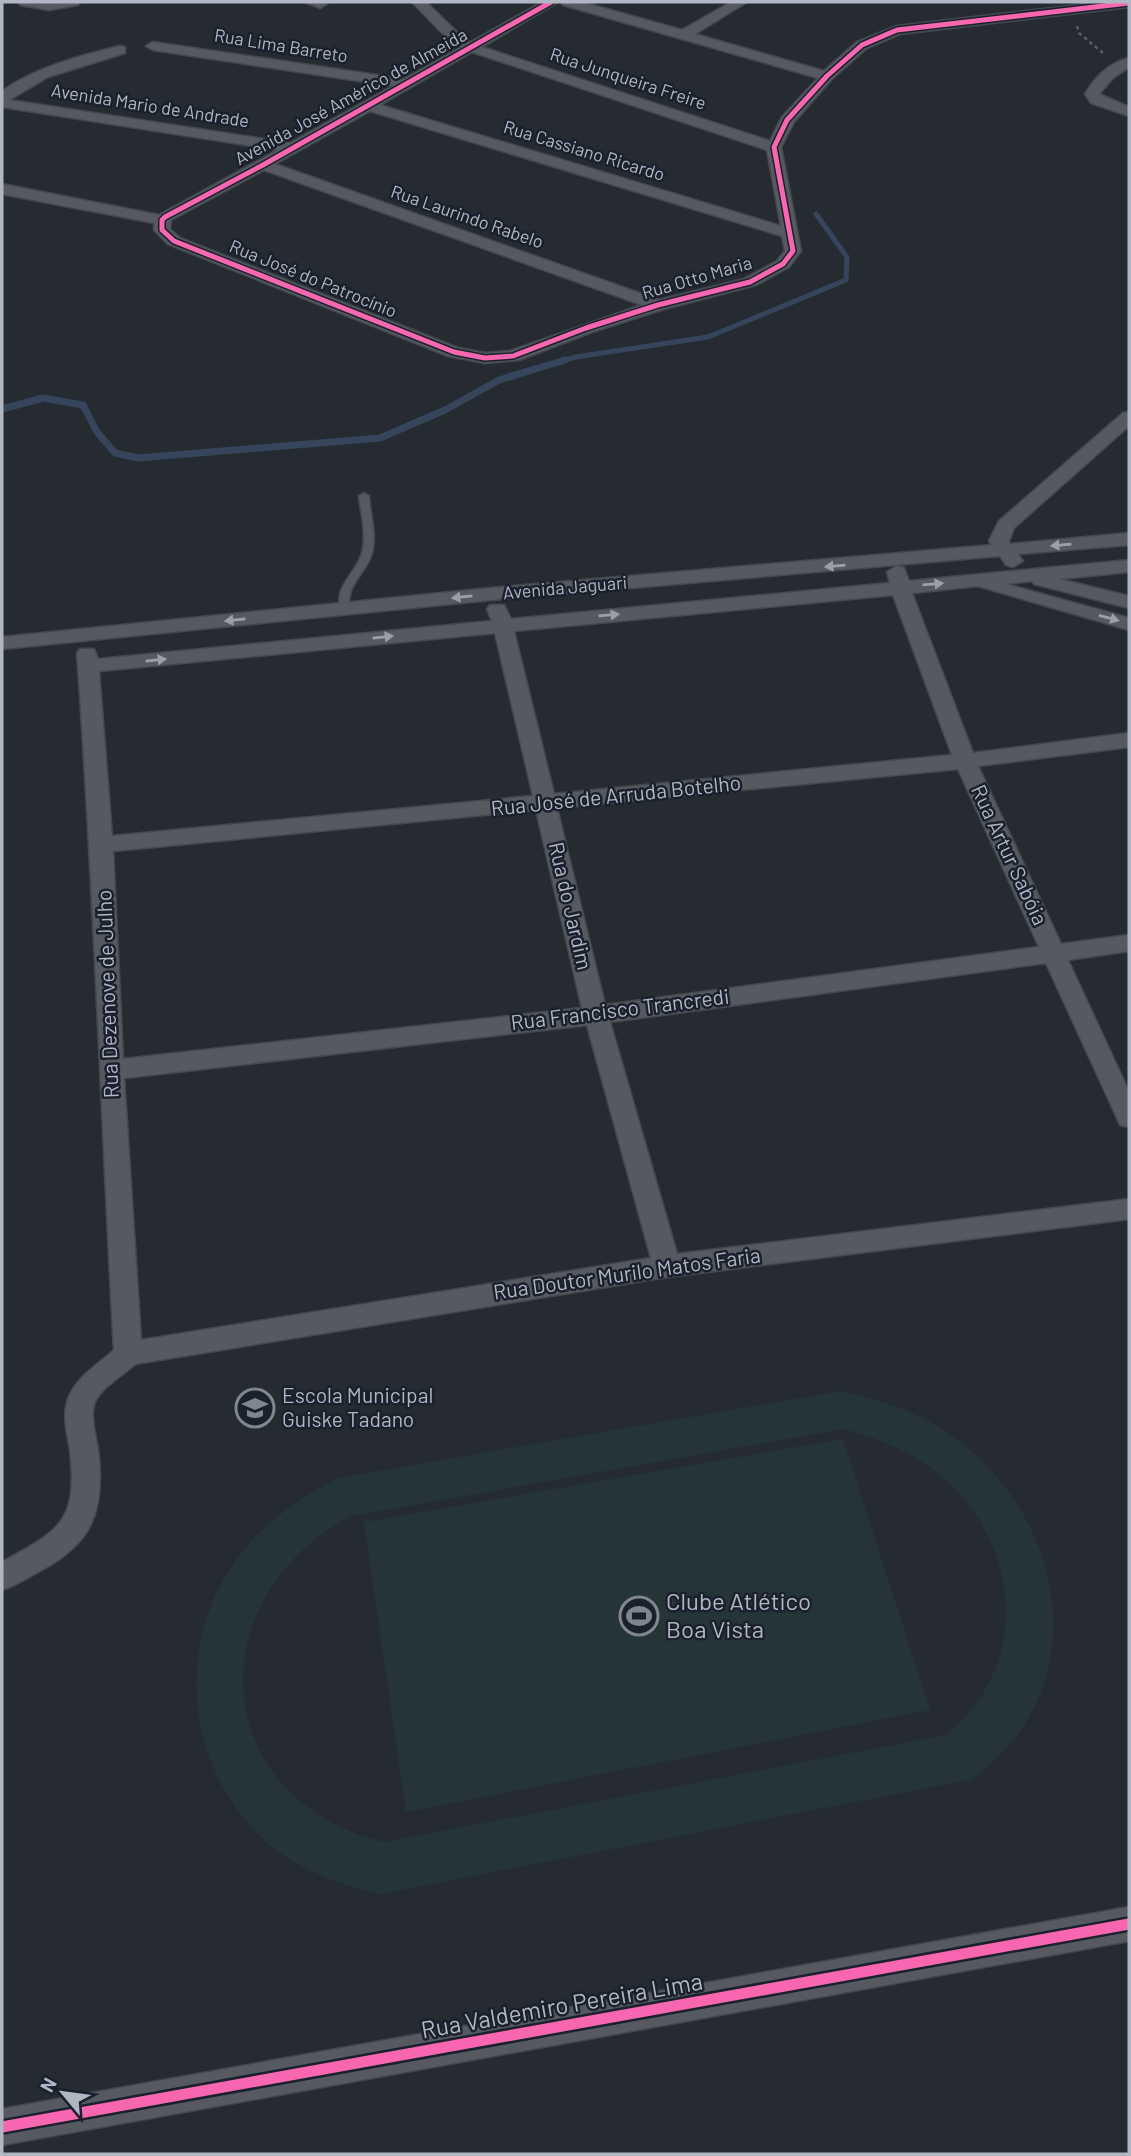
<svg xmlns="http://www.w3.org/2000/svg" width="1131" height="2156" viewBox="0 0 1131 2156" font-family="Barlow,sans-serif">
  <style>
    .green { fill: #253537; fill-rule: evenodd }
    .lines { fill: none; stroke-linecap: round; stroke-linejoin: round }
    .stream-far1 { stroke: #36455b; stroke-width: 5 }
    .stream { stroke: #36455b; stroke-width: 7 }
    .service-casing { stroke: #44474d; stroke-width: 3 }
    .minor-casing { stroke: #44474d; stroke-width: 3 }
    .path { stroke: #595e64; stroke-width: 2.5; stroke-dasharray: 3.5 3.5; stroke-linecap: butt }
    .service { fill: #565960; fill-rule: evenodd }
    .minor { fill: #565960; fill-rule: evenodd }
    .cycleway-far1-casing { stroke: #1b212c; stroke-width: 8 }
    .cycleway-casing { stroke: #1b212c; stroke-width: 16 }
    .cycleway-far1 { stroke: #f766af; stroke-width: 5 }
    .cycleway { stroke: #f766af; stroke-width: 11 }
    .oneway { fill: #9aa0aa }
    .labels { text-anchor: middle; stroke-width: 5; stroke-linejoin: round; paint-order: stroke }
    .far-street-label { font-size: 18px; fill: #b0b7c3; stroke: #1b212c }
    .street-label { font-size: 21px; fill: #b0b7c3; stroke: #1b212c }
    .poi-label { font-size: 21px; fill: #b0b7c3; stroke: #1b212c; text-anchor: start }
    .near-poi-label { font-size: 24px; fill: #b0b7c3; stroke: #1b212c; text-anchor: start }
    .near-street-label { font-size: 24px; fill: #b0b7c3; stroke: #1b212c }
  </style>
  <rect width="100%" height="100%" fill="#262b32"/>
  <g class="green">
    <path d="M841,1391C873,1398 903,1407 932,1423C1037,1483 1093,1622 1021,1730C1008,1749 990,1764 973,1779L380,1894C334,1883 287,1866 254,1830C176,1747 177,1614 259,1533C283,1510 309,1493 338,1478ZM844,1429C875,1437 905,1449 931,1468C1020,1534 1036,1663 946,1735L384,1842C208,1800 197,1597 351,1516Z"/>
    <polygon points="843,1439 930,1710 406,1812 364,1522"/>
  </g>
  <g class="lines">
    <polyline class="stream-far1" points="559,362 576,357 708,337 846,280 847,257 816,214"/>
    <polyline class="stream" points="2,409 43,398 83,405 97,432 115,453 138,458 380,438 445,410 499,380 565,360"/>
    <defs>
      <path id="service" d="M364,493L369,496C370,514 377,535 372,553C366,574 345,584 350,609L345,612L340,609C335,584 356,574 362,553C367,535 361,514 359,496Z"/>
      <g id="minor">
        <polygon points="18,2 80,2 78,5 49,10 20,5"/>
        <polygon points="305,2 325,2 327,4 320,8"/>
        <path d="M412,2H426L458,33L471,42L542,2H558L482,47L770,141L782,117L818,78L563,5L561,2H582L682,30L731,2H747L695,34L824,71L857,42L897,26L1105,2H1129V7L900,34L867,48L832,79L794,122L781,147L801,251L789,267L756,285L664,309L592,332L519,360L485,363L448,356L168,244L154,230V223L2,194V184L159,215L278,150L2,107V91C37,67 79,56 120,46L125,47V53L48,77L9,100L290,143L393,86L153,50L146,46L153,42L404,79L461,47L448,39ZM472,52L767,150L781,226L380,105ZM370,111L782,236L785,251L777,261L744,279L659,300L275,164ZM264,170L642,305L510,351L485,353L458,348L180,238L170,229L171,220Z"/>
        <path d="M1129,58V67L1113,78L1099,94L1129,107V116L1091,103L1085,94C1095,77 1109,63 1129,58Z"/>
        <polygon points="1129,412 1129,426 1014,528 1009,541 1010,544 1129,533 1129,545 1018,554 1023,561 1013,567 1006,565 1000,556 491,600 2,649 2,637 491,588 992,545 989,541 999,521 1123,413"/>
        <path d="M1129,560V572L1059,579L1129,596V608L1034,584L1032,581L1006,584L1129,618V630L978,586L912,593L973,753L1129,733V747L978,766L1061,944L1129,935V951L1068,960L1129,1092V1127L1120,1125L1117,1118L1046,963L610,1022L677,1254L1129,1199V1219L667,1277L135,1364C123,1376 99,1388 94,1405C90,1420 98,1443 99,1458C104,1515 90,1544 40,1571C27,1578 15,1586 2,1590V1562C61,1530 78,1521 70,1450C68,1437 63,1420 66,1407C70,1381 96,1366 114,1350C101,1118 94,885 77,653L80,649H94L98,659L492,621L487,609L490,605H504L511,619L890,583L887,572L897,566L904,568L909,581ZM893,595L952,755L554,794L514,631ZM495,633L533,796L112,836L99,671ZM958,769L1039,947L605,1005L557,808ZM536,810L582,1008L123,1059L113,851ZM587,1025L651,1258L141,1340L124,1078Z"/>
        <polygon points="1129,1907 1129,1941 2,2145 2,2109"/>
      </g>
    </defs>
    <use href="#service" class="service-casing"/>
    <use href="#minor" class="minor-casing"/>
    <polyline class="path" points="1077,26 1079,33 1104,54"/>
    <use href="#service" class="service"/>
    <use href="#minor" class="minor"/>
    <defs>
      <polyline id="cycleway-far1" points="551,2 263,165 165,217 162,220 162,230 174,241 454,352 485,358 513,356 586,328 658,305 750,282 783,264 793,251 774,147 787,120 827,76 862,45 897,30 1129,3"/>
      <polyline id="cycleway" points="2,2127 1129,1924"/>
    </defs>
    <use href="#cycleway-far1" class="cycleway-far1-casing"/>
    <use href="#cycleway" class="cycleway-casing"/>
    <use href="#cycleway-far1" class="cycleway-far1"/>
    <use href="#cycleway" class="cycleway"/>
  </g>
  <defs><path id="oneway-solid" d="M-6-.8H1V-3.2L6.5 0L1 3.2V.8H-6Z" transform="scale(1.75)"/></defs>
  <g class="oneway">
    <use href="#oneway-solid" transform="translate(1061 545) rotate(175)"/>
    <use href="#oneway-solid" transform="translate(835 566) rotate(175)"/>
    <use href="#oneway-solid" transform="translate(933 584) rotate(-5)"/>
    <use href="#oneway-solid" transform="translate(462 597) rotate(174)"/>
    <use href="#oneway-solid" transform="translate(609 615) rotate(-5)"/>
    <use href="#oneway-solid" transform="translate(1109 618) rotate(15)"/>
    <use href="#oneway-solid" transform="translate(235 620) rotate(174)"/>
    <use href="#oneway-solid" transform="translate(383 637) rotate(-6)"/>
    <use href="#oneway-solid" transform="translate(156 660) rotate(-6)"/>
  </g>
  <defs>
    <symbol id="school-ring" viewBox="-11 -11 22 22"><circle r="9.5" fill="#1b212c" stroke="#808690" stroke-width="1.5"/><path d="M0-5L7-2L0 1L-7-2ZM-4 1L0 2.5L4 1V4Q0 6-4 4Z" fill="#808690"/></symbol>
    <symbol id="stadium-ring" viewBox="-11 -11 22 22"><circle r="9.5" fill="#1b212c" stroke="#808690" stroke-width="1.5"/><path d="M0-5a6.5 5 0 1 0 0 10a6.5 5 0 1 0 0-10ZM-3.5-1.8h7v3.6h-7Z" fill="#808690"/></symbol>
  </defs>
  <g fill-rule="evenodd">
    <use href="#school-ring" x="233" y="1386" width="44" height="44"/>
    <use href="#stadium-ring" x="617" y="1594" width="44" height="44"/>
  </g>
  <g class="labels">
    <g class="far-street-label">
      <text transform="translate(281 46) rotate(9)" y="6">Rua Lima Barreto</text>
      <text transform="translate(628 79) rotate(18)" y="6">Rua Junqueira Freire</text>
      <text transform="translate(351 97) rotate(-29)" y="6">Avenida José Américo de Almeida</text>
      <text transform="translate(150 106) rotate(9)" y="6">Avenida Mario de Andrade</text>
      <text transform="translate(584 151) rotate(17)" y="6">Rua Cassiano Ricardo</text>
      <text transform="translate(467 217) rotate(19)" y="6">Rua Laurindo Rabelo</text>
      <text transform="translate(697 278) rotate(-16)" y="6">Rua Otto Maria</text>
      <text transform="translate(313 279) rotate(22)" y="6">Rua José do Patrocínio</text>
      <text transform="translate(565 588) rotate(-5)" y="6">Avenida Jaguari</text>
    </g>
    <g class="street-label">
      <text transform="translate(616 796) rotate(-6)" y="7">Rua José de Arruda Botelho</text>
      <text transform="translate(1009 855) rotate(65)" y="7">Rua Artur Sabóia</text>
      <text transform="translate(570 906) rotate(77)" y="7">Rua do Jardim</text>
      <text transform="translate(108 994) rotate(-92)" y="7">Rua Dezenove de Julho</text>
      <text transform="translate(620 1010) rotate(-7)" y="7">Rua Francisco Trancredi</text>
      <text transform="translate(627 1274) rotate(-8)" y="7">Rua Doutor Murilo Matos Faria</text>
    </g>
    <g class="poi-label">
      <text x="282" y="1403">Escola Municipal<tspan x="282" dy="24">Guiske Tadano</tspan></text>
    </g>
    <g class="near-poi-label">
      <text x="666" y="1610">Clube Atlético<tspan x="666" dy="28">Boa Vista</tspan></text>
    </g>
    <g class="near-street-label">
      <text transform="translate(562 2006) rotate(-10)" y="8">Rua Valdemiro Pereira Lima</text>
    </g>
  </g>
  <rect width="1131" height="2156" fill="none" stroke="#b0b7c3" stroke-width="7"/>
  <g transform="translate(63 2093) rotate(299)" stroke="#1b212c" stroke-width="5" paint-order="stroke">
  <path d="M0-5L12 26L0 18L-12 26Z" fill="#b0b7c3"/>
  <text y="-10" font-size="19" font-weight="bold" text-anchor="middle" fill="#b0b7c3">N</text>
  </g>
</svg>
